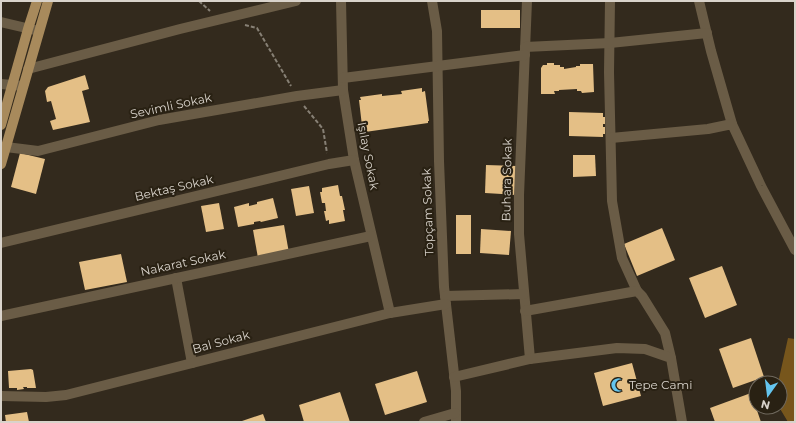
<svg xmlns="http://www.w3.org/2000/svg" width="796" height="423" viewBox="0 0 796 423" font-family="Montserrat,sans-serif">
  <style>
    .forest { fill: #77561c }
    .building { fill: #e4bf86 }
    .lines { fill: none; stroke-linecap: round; stroke-linejoin: round }
    .path { stroke: #878075; stroke-width: 2; stroke-dasharray: 4 2; stroke-linecap: butt }
    .minor { stroke: #6a5c46; stroke-width: 10 }
    .major { stroke: #a88a5c; stroke-width: 10 }
    .labels { text-anchor: middle; stroke-width: 4; stroke-linejoin: round; paint-order: stroke }
    .street-label { font-size: 12px; fill: #d9d3cb; stroke: #292113 }
    .poi-label { font-size: 12px; fill: #d9d3cb; stroke: #292113; text-anchor: start }
  </style>
  <rect width="100%" height="100%" fill="#332a1d"/>
  <polygon class="forest" points="788,338 795,339 795,422 788,422 779,407 780,407 780,383 778,383"/>
  <g class="building">
    <rect x="481" y="10" width="39" height="18"/>
    <polygon points="547,63 554,63 554,65 560,65 560,67 564,67 564,69 576,67 576,66 580,66 580,64 593,64 594,92 582,93 581,91 577,91 577,89 559,90 559,91 554,91 555,94 541,94 541,68 543,65 547,65"/>
    <polygon points="85,75 89,89 82,91 90,122 53,130 50,121 56,119 51,101 47,102 45,91 48,87"/>
    <polygon points="422,88 422,92 425,91 429,121 428,121 428,123 365,132 364,126 362,126 359,100 361,100 360,97 382,94 382,96 402,94 401,91"/>
    <polygon points="569,112 603,113 603,117 605,117 605,124 603,124 603,127 605,127 605,134 603,134 603,137 569,136"/>
    <polygon points="20,153 45,159 36,194 11,187"/>
    <polygon points="573,155 595,155 596,176 573,177"/>
    <polygon points="486,165 517,166 516,195 485,193"/>
    <polygon points="338,185 340,196 342,196 345,210 343,210 345,221 329,224 329,220 326,221 324,211 326,211 325,203 322,203 320,192 322,192 322,188"/>
    <polygon points="309,186 314,213 296,216 291,189"/>
    <polygon points="273,198 278,218 261,222 260,221 254,222 254,224 238,227 234,207 249,203 249,206 257,204 257,202"/>
    <polygon points="219,203 224,229 206,232 201,206"/>
    <rect x="456" y="215" width="15" height="39"/>
    <polygon points="284,225 289,253 258,258 253,230"/>
    <polygon points="662,228 675,260 637,276 624,244"/>
    <polygon points="481,229 511,231 509,255 480,253"/>
    <polygon points="121,254 127,282 85,290 79,262"/>
    <polygon points="722,266 737,305 705,318 689,278"/>
    <polygon points="751,338 764,377 733,388 719,349"/>
    <polygon points="632,363 641,396 603,406 594,373"/>
    <polygon points="31,369 33,370 36,388 27,388 27,387 23,387 24,389 17,390 17,388 9,388 8,371"/>
    <polygon points="417,371 427,402 385,415 375,384"/>
    <polygon points="340,392 350,422 304,422 299,405"/>
    <polygon points="751,393 761,422 715,422 710,408"/>
    <polygon points="27,412 29,422 6,422 5,415"/>
    <polygon points="263,414 266,422 239,422"/>
  </g>
  <g class="lines">
    <g class="path">
      <polyline points="199,1 210,11"/>
      <polyline points="245,25 257,28 291,86"/>
      <polyline points="304,106 323,129 327,153"/>
    </g>
    <g class="minor">
      <polyline points="341,1 343,90 354,160 390,313"/>
      <polyline points="432,1 437,31 439,161 444,287 456,391 456,422"/>
      <polyline points="527,1 519,195 519,234 530,359"/>
      <polyline points="610,1 609,72 612,201 622,258 637,291"/>
      <polyline points="699,1 711,51 732,124"/>
      <polyline points="1,22 39,31"/>
      <polyline points="525,47 610,43 707,33"/>
      <polyline points="28,69 180,29 296,1"/>
      <polyline points="343,78 525,55"/>
      <polyline points="1,84 23,86"/>
      <polyline points="611,138 708,129 732,124 761,186 795,250"/>
      <polyline points="6,147 38,151 159,120 297,96 343,90"/>
      <polyline points="1,243 329,164 354,160"/>
      <polyline points="176,278 192,363"/>
      <polyline points="445,296 524,294"/>
      <polyline points="525,311 637,291 642,296 665,333 671,358"/>
      <polyline points="1,316 371,236"/>
      <polyline points="454,377 530,359 617,348 645,349 671,358 682,422"/>
      <polyline points="1,396 46,397 66,395 390,313 446,304"/>
      <polyline points="424,422 455,413"/>
    </g>
    <g class="major">
      <polyline points="1,125 28,29 37,1"/>
      <polyline points="1,164 48,1"/>
    </g>
  </g>
  <defs>
    <symbol id="mosque-bare" viewBox="-9 -9 18 18"><path d="M3.5-4.9A6 6 0 1 0 3.5 4.9A5 5 0 1 1 3.5-4.9Z" fill="#64c5ee" stroke="#292113" stroke-width="2.5" paint-order="stroke"/></symbol>
  </defs>
  <g fill-rule="evenodd">
    <use href="#mosque-bare" x="608" y="375" width="20" height="20"/>
  </g>
  <g class="labels">
    <g class="street-label">
      <text transform="translate(171 106) rotate(-12)" y="4">Sevimli Sokak</text>
      <text transform="translate(368 156) rotate(79)" y="4">Işılay Sokak</text>
      <text transform="translate(507 180) rotate(-89)" y="4">Buhara Sokak</text>
      <text transform="translate(174 188) rotate(-13)" y="4">Bektaş Sokak</text>
      <text transform="translate(428 212) rotate(-92)" y="4">Topçam Sokak</text>
      <text transform="translate(183 263) rotate(-12)" y="4">Nakarat Sokak</text>
      <text transform="translate(221 342) rotate(-15)" y="4">Bal Sokak</text>
    </g>
    <g class="poi-label">
      <text x="629" y="389">Tepe Cami</text>
    </g>
  </g>
  <rect width="796" height="423" fill="none" stroke="#d9d3cb" stroke-width="4"/>
  <g transform="translate(768 395) rotate(194)"><circle r="19" fill="#292113" stroke="#6f685d"/>
  <path d="M0-3L7 15L0 10L-7 15Z" fill="#64c5ee"/>
  <text y="-6" font-size="11" font-weight="bold" text-anchor="middle" fill="#d9d3cb">N</text>
  </g>
</svg>
